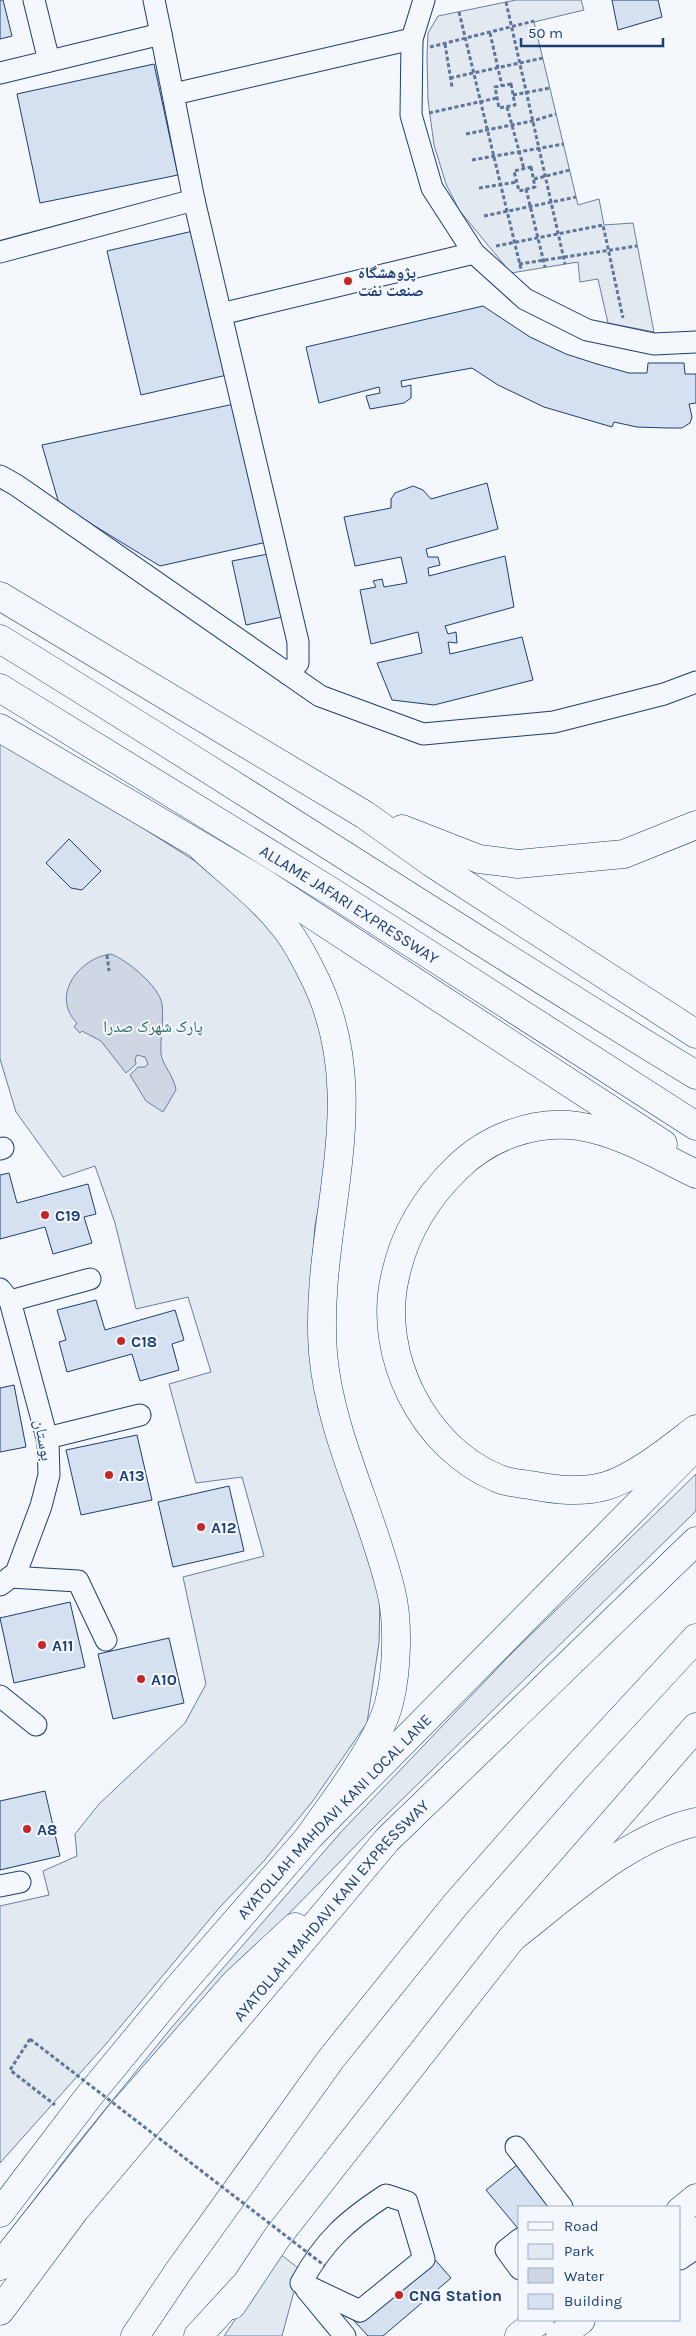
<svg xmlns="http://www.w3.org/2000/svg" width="696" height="2336" viewBox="0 0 696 2336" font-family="Karla,'Noto Naskh Arabic',sans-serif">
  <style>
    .green { fill: #e3e9f0; stroke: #687fa3 }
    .water { fill: #cfd7e4; stroke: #687fa3 }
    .building { fill: #d5e0f0; stroke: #1d3f73 }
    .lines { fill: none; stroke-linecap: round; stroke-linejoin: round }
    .minor-casing { stroke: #1d3f73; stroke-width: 23 }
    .major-casing { stroke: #1d3f73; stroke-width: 29 }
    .highway-casing { stroke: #1d3f73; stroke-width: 29 }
    .path { stroke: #5e769c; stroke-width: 3; stroke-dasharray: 4 2.5; stroke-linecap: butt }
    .minor { stroke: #f4f7fb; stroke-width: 21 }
    .major { stroke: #f4f7fb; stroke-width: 28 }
    .highway { stroke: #f4f7fb; stroke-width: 28 }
    .path-bridge { stroke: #5e769c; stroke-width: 3; stroke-dasharray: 4 2.5; stroke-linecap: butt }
    .poi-dot { fill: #c62828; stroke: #f4f7fb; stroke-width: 2 }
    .labels { text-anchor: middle; stroke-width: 4; stroke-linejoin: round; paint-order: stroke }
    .poi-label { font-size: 16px; font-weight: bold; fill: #1d3f73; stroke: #f4f7fb; text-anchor: start }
    .street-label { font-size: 16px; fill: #1d3f73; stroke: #f4f7fb }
    .park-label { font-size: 16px; fill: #2c6c60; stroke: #f4f7fb }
  </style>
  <rect width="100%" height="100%" fill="#f4f7fb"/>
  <g class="green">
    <polygon points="516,0 581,0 584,10 534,22 578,205 599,199 604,225 633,223 654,332 608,323 598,279 580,282 578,262 511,273 459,210 446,184 434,145 428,100 427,56 428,33 438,16"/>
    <polygon points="0,742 135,823 195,861 242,896 292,954 325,1035 334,1081 328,1157 315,1226 311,1277 309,1326 318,1408 349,1490 380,1599 379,1643 367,1723 312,1802 263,1862 219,1908 106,2044 0,2163 0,1906 49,1895 43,1871 77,1856 75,1834 99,1804 185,1723 206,1684 183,1577 264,1556 242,1477 196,1483 169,1384 211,1372 188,1297 136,1309 115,1223 95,1166 63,1177 16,1112 0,1059"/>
    <polygon points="696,1474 696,1511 373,1828 265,1938 0,2244 73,2149 172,2027 341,1832 512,1653"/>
    <polygon points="280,2254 302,2271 293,2295 282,2336 224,2336"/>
  </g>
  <path class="water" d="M111,954C127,960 159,986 162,1004C164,1021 160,1038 161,1054C162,1064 174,1076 176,1090L163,1112L146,1101L130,1075L138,1067H145L148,1064L145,1057L137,1055L135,1059L136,1064L126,1073L101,1041L82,1031L80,1033L74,1027L77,1023C50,996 79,958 111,954Z"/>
  <g class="building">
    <polygon points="0,0 3,0 12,36 0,39"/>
    <polygon points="612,0 658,0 662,17 618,30"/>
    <polygon points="154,64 178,175 40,203 17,94"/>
    <polygon points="193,231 227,375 141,395 107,251"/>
    <polygon points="483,306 530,337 566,354 597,364 629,373 647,373 648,363 684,363 685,374 696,374 696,403 689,404 692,417 690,423 682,428 668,428 637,427 614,422 612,427 544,407 498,385 472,368 401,381 402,387 411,385 411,398 404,403 370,409 366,396 380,393 379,387 319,403 306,347"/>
    <polygon points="234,404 267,542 160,566 59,504 42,445"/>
    <polygon points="487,483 498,529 426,549 428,557 438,557 440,565 428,568 429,576 505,556 514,607 445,626 448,634 456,632 457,643 448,642 450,654 522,637 533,680 434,705 392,700 377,663 422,653 418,632 371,644 360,590 376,587 373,581 382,579 384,587 407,583 401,557 355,566 344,517 391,508 391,499 395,493 413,486 423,490 431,499"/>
    <polygon points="268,554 282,617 246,625 232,561"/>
    <polygon points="69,839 101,871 82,890 71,888 46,863"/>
    <polygon points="9,1173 17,1203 88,1184 96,1214 84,1217 92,1243 53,1254 45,1227 0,1239 0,1175"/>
    <polygon points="96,1300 105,1330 175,1310 184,1340 172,1344 179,1370 140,1381 132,1354 67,1372 59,1342 66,1340 57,1310"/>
    <polygon points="14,1385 26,1447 0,1452 0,1388"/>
    <polygon points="137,1435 152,1500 81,1515 66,1450"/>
    <polygon points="229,1486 244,1551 173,1567 158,1502"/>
    <polygon points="70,1602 85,1667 14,1683 0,1618"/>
    <polygon points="169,1638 184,1703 113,1719 98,1654"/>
    <polygon points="45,1791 60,1856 0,1870 0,1801"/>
    <polygon points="518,2164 552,2207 520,2207 520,2231 486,2190"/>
    <polygon points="424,2247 451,2278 383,2336 368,2336 347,2313"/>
  </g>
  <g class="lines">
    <defs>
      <g id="minor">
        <polyline points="34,0 49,61"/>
        <polyline points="154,0 161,34"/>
        <polyline points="424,0 412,39 411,115 432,188 474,253 525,299 587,330 654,344 696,342"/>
        <polyline points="0,73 161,34 194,200 298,642 298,663 288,674"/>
        <polyline points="174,94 412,39"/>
        <polyline points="0,252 194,200"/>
        <polyline points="221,314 474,253"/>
        <polyline points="0,476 16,485 320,696 423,734 554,722 664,694 696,682"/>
        <polyline points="0,1149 3,1148"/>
        <polyline points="0,1289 10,1301 48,1442 49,1475 41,1506 16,1573 0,1585"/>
        <polyline points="10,1301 90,1279"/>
        <polyline points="47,1438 140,1415"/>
        <polyline points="10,1577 78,1581 106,1640"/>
        <polyline points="0,1696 36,1725"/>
        <polyline points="0,1886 20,1882"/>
        <polyline points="516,2147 562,2207"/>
        <path d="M386,2195L407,2202L424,2259L360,2311L301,2283C324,2241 346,2221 386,2195Z"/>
        <polyline points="520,2239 506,2250 520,2269"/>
        <polyline points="680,2259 696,2248"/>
        <polyline points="306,2289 345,2336"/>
      </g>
      <g id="major">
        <polyline points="680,2211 696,2198"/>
        <path id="s1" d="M0,2213L89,2096L177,1989L309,1837L696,1446"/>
        <polyline points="680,2243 696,2231"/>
        <polyline points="232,2305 278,2236 512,1938 696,1727"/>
        <polyline points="519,2336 540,2320"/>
        <polyline points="560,2336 581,2320"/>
      </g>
      <g id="highway">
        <polyline points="0,596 365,815 432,863 696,1034"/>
        <path d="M0,639C233,782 462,933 696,1075"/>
        <path id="s2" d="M0,688L332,892L696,1126"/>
        <polyline points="0,728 259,880 663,1144"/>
        <polyline points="402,829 479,859 518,864 624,854 696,825"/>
        <path d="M201,847C229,873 259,895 283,925C294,938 303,955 311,971C378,1097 313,1221 323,1353C330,1435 372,1511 391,1591C399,1622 397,1672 389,1703C379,1744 333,1802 309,1837"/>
        <path d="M696,1174C659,1156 619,1132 578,1126C534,1120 488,1137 457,1168C426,1198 404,1234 395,1277C377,1355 423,1447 497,1478C507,1483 520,1483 530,1485C556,1490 581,1493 606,1486C636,1477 671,1448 696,1429"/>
        <path d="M512,1938C568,1895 626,1838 696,1822"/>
        <polyline points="0,2266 121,2113 235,1983 295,1927"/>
        <path id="s3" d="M0,2311L75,2210L387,1840L696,1541"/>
        <polyline points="135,2336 178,2272 331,2059 456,1904 575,1769 696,1638"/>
        <polyline points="198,2336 244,2286"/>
      </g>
    </defs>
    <use href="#minor" class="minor-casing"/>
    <use href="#major" class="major-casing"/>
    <use href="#highway" class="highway-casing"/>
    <g class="path">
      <polyline points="506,2 565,264"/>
      <polyline points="459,12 521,269"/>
      <polyline points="490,33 502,86"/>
      <polyline points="445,44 452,87"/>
      <polyline points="430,47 534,21"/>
      <polyline points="450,78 543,58"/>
      <polygon points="511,84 515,105 499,108 495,87"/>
      <polyline points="513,95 550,88"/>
      <polyline points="507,107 524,169"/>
      <polyline points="429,113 497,98"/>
      <polyline points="466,134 532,121 556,114"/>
      <polyline points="472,160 564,144"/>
      <polygon points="531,167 535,187 519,191 514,171"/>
      <polyline points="534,179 570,170"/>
      <polyline points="479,188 517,182"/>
      <polyline points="526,189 545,267"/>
      <polyline points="484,216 576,197"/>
      <polyline points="496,246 603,225 623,318"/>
      <polyline points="519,264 637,246"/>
      <polyline points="107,955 109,971"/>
      <polyline points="30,2039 10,2070 55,2105"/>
    </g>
    <use href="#minor" class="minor"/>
    <use href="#major" class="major"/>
    <use href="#highway" class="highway"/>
    <polyline class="path-bridge" points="30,2039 325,2266"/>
  </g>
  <g class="poi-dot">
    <circle cx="348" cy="281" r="5"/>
    <circle cx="45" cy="1215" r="5"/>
    <circle cx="121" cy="1341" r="5"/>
    <circle cx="109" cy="1475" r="5"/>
    <circle cx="201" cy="1527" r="5"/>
    <circle cx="42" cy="1645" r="5"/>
    <circle cx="141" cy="1679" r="5"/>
    <circle cx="27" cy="1829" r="5"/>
    <circle cx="399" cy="2295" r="5"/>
  </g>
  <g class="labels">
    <g class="poi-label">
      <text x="358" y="278">پژوهشگاه<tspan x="358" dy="18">صنعت نفت</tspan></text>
      <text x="55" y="1221">C19</text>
      <text x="131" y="1347">C18</text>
      <text x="119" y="1481">A13</text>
      <text x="211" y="1533">A12</text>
      <text x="52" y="1651">A11</text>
      <text x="151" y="1685">A10</text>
      <text x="37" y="1835">A8</text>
      <text x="409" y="2301">CNG Station</text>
    </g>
    <g class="street-label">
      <text dy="6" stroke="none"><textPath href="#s2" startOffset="411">ALLAME JAFARI EXPRESSWAY</textPath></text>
      <text transform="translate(44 1440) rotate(80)" y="6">بوستان</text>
      <text dy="6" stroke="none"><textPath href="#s1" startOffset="519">AYATOLLAH MAHDAVI KANI LOCAL LANE</textPath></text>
      <text dy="6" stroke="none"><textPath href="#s3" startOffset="520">AYATOLLAH MAHDAVI KANI EXPRESSWAY</textPath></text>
    </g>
    <g class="park-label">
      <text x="153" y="1032">پارک شهرک صدرا</text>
    </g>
  </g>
  <rect x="518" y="2206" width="162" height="115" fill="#f4f7fb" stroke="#9eadc5"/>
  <rect x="528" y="2222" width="25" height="8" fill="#f4f7fb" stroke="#9eadc5"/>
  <text x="564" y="2231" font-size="15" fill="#1d3f73">Road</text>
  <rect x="528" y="2244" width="25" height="15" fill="#e3e9f0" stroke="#9eadc5"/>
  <text x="564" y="2256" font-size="15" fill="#1d3f73">Park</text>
  <rect x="528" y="2268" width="25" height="15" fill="#cfd7e4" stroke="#9eadc5"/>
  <text x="564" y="2281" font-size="15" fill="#1d3f73">Water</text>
  <rect x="528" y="2294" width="25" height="15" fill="#d5e0f0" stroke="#9eadc5"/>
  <text x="564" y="2306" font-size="15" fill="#1d3f73">Building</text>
  <path d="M521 38v8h142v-8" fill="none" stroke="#1d3f73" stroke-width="2.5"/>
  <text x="528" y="38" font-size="15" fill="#1d3f73" stroke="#f4f7fb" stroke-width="4" paint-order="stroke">50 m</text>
</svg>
